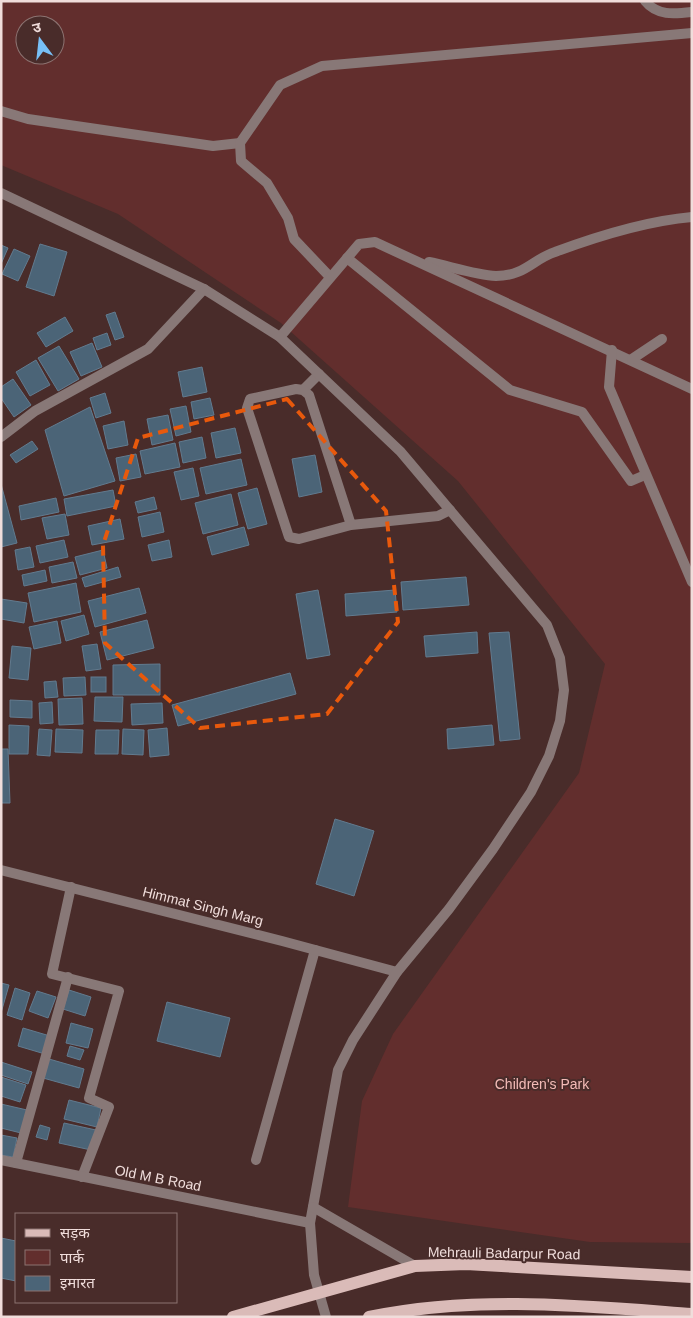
<svg xmlns="http://www.w3.org/2000/svg" width="693" height="1318" viewBox="0 0 693 1318" font-family="Arial,'Noto Sans Devanagari',sans-serif">
  <style>
    .green { fill: #622e2d; fill-rule: evenodd }
    .building { fill: #4b6477; stroke: #627b8f }
    .lines { fill: none; stroke-linecap: round; stroke-linejoin: round }
    .service { stroke: #887877; stroke-width: 10 }
    .minor { stroke: #887877; stroke-width: 10 }
    .tertiary { stroke: #887877; stroke-width: 10 }
    .primary { stroke: #dabbb8; stroke-width: 12 }
    .marked { fill: none; stroke: #e8590c; stroke-width: 4; stroke-dasharray: 10 6; stroke-linejoin: round }
    .labels { text-anchor: middle; stroke-width: 4; stroke-linejoin: round; paint-order: stroke }
    .street-label { font-size: 14px; fill: #f0dddb; stroke: #492c2a }
    .park-label { font-size: 14px; fill: #f3bbb7; stroke: #492c2a }
  </style>
  <rect width="100%" height="100%" fill="#492c2a"/>
  <path class="green" d="M1,1H692V1243L590,1242L348,1207L362,1101L393,1034L579,773L605,664L458,481L281,323L118,214L1,165ZM25,25H55V55H25Z"/>
  <g class="building">
    <polygon points="40,244 67,252 54,296 26,287"/>
    <polygon points="1,245 8,248 1,264"/>
    <polygon points="14,249 30,256 18,281 2,274"/>
    <polygon points="115,312 124,337 115,340 106,315"/>
    <polygon points="65,317 73,331 46,347 37,333"/>
    <polygon points="107,333 111,345 97,350 93,338"/>
    <polygon points="92,343 102,367 81,376 70,352"/>
    <polygon points="59,346 79,379 58,391 38,358"/>
    <polygon points="36,360 50,385 30,396 16,372"/>
    <polygon points="202,367 207,392 183,397 178,372"/>
    <polygon points="13,379 31,405 14,417 1,398 1,387"/>
    <polygon points="105,393 111,413 96,418 90,398"/>
    <polygon points="210,398 214,415 194,419 191,402"/>
    <polygon points="186,406 191,432 176,436 170,409"/>
    <polygon points="90,407 115,481 64,496 45,430"/>
    <polygon points="168,415 173,440 152,445 147,419"/>
    <polygon points="124,421 128,445 108,449 103,426"/>
    <polygon points="235,428 241,453 216,458 211,433"/>
    <polygon points="202,437 206,458 183,463 179,442"/>
    <polygon points="32,441 38,449 16,463 10,455"/>
    <polygon points="175,443 180,467 145,474 140,451"/>
    <polygon points="136,454 141,477 120,481 116,458"/>
    <polygon points="315,455 322,492 299,497 292,459"/>
    <polygon points="241,459 247,485 206,494 200,468"/>
    <polygon points="193,468 199,496 181,500 174,472"/>
    <polygon points="1,484 17,543 1,547"/>
    <polygon points="257,488 267,524 248,529 238,493"/>
    <polygon points="113,490 116,506 67,516 64,499"/>
    <polygon points="231,494 238,525 203,534 195,503"/>
    <polygon points="154,497 157,509 138,513 135,502"/>
    <polygon points="56,498 59,512 21,520 19,506"/>
    <polygon points="160,512 164,532 142,537 138,517"/>
    <polygon points="65,514 69,535 47,539 42,518"/>
    <polygon points="120,519 124,539 92,545 88,526"/>
    <polygon points="244,527 249,545 212,555 207,537"/>
    <polygon points="64,540 68,557 40,563 36,546"/>
    <polygon points="169,540 172,557 152,561 148,545"/>
    <polygon points="30,547 34,567 18,570 15,550"/>
    <polygon points="103,550 107,568 80,575 75,557"/>
    <polygon points="73,562 77,578 52,583 49,567"/>
    <polygon points="118,567 121,577 85,587 82,578"/>
    <polygon points="45,570 47,581 24,586 22,575"/>
    <polygon points="466,577 469,605 403,610 401,582"/>
    <polygon points="76,583 81,612 34,622 28,593"/>
    <polygon points="139,588 146,613 95,627 88,601"/>
    <polygon points="318,590 330,655 307,659 296,594"/>
    <polygon points="395,590 397,612 346,616 345,594"/>
    <polygon points="1,599 27,603 24,623 1,619"/>
    <polygon points="84,615 89,634 66,641 61,621"/>
    <polygon points="147,620 154,648 107,660 100,632"/>
    <polygon points="57,621 61,643 34,649 29,627"/>
    <polygon points="477,632 478,653 426,657 424,636"/>
    <polygon points="509,632 520,739 500,741 489,633"/>
    <polygon points="97,644 101,669 86,671 82,646"/>
    <polygon points="12,646 31,648 28,680 9,678"/>
    <polygon points="160,664 160,695 113,695 113,665"/>
    <polygon points="290,673 296,694 178,726 172,705"/>
    <polygon points="85,677 86,695 64,696 63,678"/>
    <rect x="91" y="677" width="15" height="15"/>
    <polygon points="56,681 58,697 45,698 44,682"/>
    <polygon points="95,697 123,697 122,722 94,721"/>
    <polygon points="82,698 83,724 59,725 58,699"/>
    <polygon points="10,700 32,701 32,718 10,717"/>
    <polygon points="52,702 53,723 40,724 39,703"/>
    <polygon points="162,703 163,723 132,725 131,704"/>
    <polygon points="9,725 29,726 28,754 9,754"/>
    <polygon points="492,725 494,745 448,749 447,729"/>
    <polygon points="167,728 169,755 150,757 148,730"/>
    <polygon points="39,729 52,730 50,756 37,755"/>
    <polygon points="56,729 83,730 82,753 55,752"/>
    <polygon points="123,729 144,730 143,755 122,754"/>
    <polygon points="96,730 119,730 118,754 95,754"/>
    <polygon points="1,749 8,749 10,803 1,803"/>
    <polygon points="335,819 374,831 354,896 316,884"/>
    <polygon points="1,983 9,985 1,1013"/>
    <polygon points="15,988 30,993 22,1020 7,1015"/>
    <polygon points="69,990 91,997 85,1016 63,1009"/>
    <polygon points="37,991 56,997 48,1018 29,1011"/>
    <polygon points="167,1002 230,1018 220,1057 157,1041"/>
    <polygon points="71,1023 93,1029 88,1048 66,1043"/>
    <polygon points="23,1028 50,1036 45,1054 18,1046"/>
    <polygon points="70,1046 84,1050 80,1060 67,1056"/>
    <polygon points="49,1059 84,1069 79,1088 43,1078"/>
    <polygon points="1,1062 32,1072 28,1084 1,1075"/>
    <polygon points="1,1077 26,1085 20,1102 1,1096"/>
    <polygon points="69,1100 101,1108 97,1127 64,1119"/>
    <polygon points="1,1104 27,1110 21,1133 1,1128"/>
    <polygon points="64,1123 96,1130 91,1150 59,1143"/>
    <polygon points="40,1125 50,1128 47,1140 36,1137"/>
    <polygon points="1,1135 17,1138 13,1157 1,1155"/>
    <polygon points="1,1238 16,1241 16,1281 1,1278"/>
  </g>
  <g class="lines">
    <g class="service">
      <path d="M645,1C657,16 674,14 692,12"/>
      <polyline points="1,111 28,119 213,146 240,143"/>
      <polyline points="347,258 510,390 582,412 631,481 645,475"/>
      <path d="M429,262C449,266 476,275 496,276C525,276 533,259 555,252C598,236 646,221 692,217"/>
      <polyline points="330,277 294,239 288,218 267,183 241,161 240,143 280,85 322,66 692,33"/>
      <polyline points="280,337 359,244 375,242 692,389"/>
      <polyline points="612,350 609,387 692,582"/>
      <polyline points="632,359 662,339"/>
      <polyline points="303,390 319,374"/>
      <polyline points="351,525 309,395 303,390 296,389 250,399 247,408 289,537 299,539 351,525 438,516 450,510"/>
      <polyline points="71,887 52,974 119,991 89,1098 109,1107 82,1177"/>
      <polyline points="256,1160 315,950"/>
      <polyline points="16,1163 68,977"/>
    </g>
    <g class="minor">
      <polyline points="1,437 35,411 148,349 204,289"/>
      <polyline points="1,870 282,941 397,972"/>
      <polyline points="1,1160 310,1223"/>
    </g>
    <g class="tertiary">
      <polyline points="1,193 204,289 280,337 400,451 547,625 560,658 564,690 560,721 549,756 531,792 493,849 449,909 397,972 353,1040 338,1070 310,1223 314,1275 326,1317"/>
      <polyline points="313,1207 415,1266"/>
    </g>
    <g class="primary">
      <polyline points="233,1317 415,1266 466,1264 692,1277"/>
      <path d="M369,1317C476,1295 584,1306 692,1314"/>
    </g>
  </g>
  <path class="marked" d="M287,399L386,511L398,622L327,714L200,728L105,643L103,545L138,438Z"/>
  <g class="labels">
    <g class="street-label">
      <text transform="translate(203 906) rotate(14)" y="5">Himmat Singh Marg</text>
      <text transform="translate(158 1178) rotate(11)" y="5">Old M B Road</text>
      <text transform="translate(504 1253) rotate(1)" y="5">Mehrauli Badarpur Road</text>
    </g>
    <g class="park-label">
      <text x="542" y="1089">Children's Park</text>
    </g>
  </g>
  <rect width="693" height="1318" fill="none" stroke="#f0dddb" stroke-width="5"/>
  <rect x="15" y="1213" width="162" height="90" fill="#492c2a" stroke="#8c7371"/>
  <rect x="25" y="1229" width="25" height="8" fill="#dabbb8" stroke="#8c7371"/>
  <text x="60" y="1238" font-size="15" fill="#f0dddb">सड़क</text>
  <rect x="25" y="1250" width="25" height="15" fill="#622e2d" stroke="#8c7371"/>
  <text x="60" y="1263" font-size="15" fill="#f0dddb">पार्क</text>
  <rect x="25" y="1276" width="25" height="15" fill="#4b6477" stroke="#8c7371"/>
  <text x="60" y="1288" font-size="15" fill="#f0dddb">इमारत</text>
  <g transform="translate(40 40) rotate(345)"><circle r="24" fill="#492c2a" stroke="#8c7371"/>
  <path d="M0-4L9 19L0 12L-9 19Z" fill="#77c0f7"/>
  <text y="-8" font-size="14" font-weight="bold" text-anchor="middle" fill="#f0dddb">उ</text>
  </g>
</svg>
